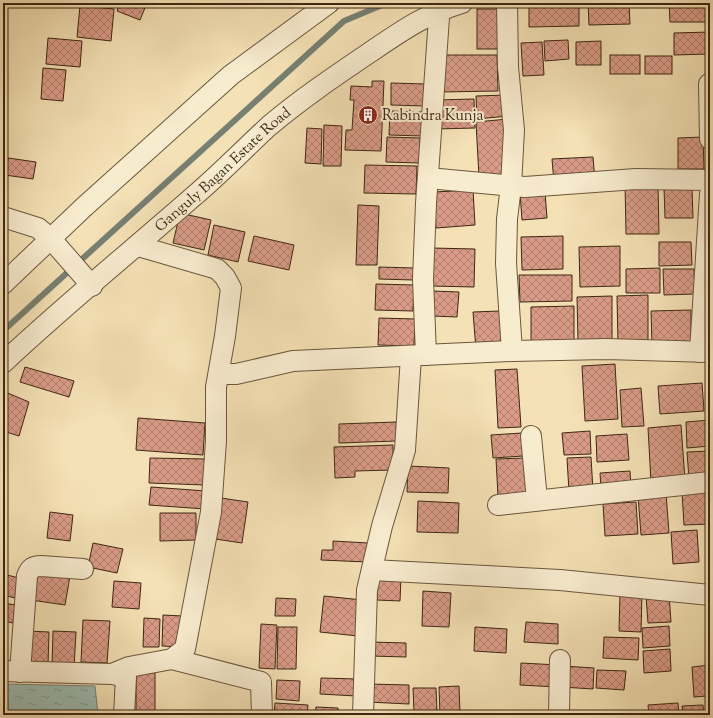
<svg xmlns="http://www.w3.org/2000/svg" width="713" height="718" viewBox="0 0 713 718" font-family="'Sorts Mill Goudy',serif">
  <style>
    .water { fill: url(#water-ripples); stroke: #768073 }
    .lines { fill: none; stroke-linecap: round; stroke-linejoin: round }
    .stream { stroke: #768073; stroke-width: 6 }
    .building { fill: url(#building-cross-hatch); stroke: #3d2713 }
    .minor-casing { stroke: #6b563c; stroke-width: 22 }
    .minor { stroke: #f8eccf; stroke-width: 20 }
    .labels { text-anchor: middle; stroke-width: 4; stroke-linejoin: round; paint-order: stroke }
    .poi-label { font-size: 15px; fill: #3d2713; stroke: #f8eccf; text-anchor: start }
    .street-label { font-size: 15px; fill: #3d2713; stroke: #f8eccf }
  </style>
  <defs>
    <pattern id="water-ripples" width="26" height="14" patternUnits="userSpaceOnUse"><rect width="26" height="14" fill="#9cbcb3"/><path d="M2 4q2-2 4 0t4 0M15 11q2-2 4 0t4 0" fill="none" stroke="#809990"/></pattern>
    <pattern id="building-cross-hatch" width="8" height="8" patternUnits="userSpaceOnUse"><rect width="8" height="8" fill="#da9c88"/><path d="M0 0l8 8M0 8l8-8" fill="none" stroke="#b27f6e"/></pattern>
  </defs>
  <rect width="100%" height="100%" fill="#f4e1b5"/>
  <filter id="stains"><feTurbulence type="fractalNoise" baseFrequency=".005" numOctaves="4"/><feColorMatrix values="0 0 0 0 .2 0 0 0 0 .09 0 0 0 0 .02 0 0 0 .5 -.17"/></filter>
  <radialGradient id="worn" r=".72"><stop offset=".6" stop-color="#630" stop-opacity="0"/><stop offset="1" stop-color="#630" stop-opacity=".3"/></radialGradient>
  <polygon class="water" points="3,684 95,686 98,715 3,715"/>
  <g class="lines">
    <polyline class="stream" points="3,331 344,21 387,3"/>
  </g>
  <g class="building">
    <polygon points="120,3 147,3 140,20 117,11"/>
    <polygon points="529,3 579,3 579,26 529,27"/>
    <polygon points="588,3 629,3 630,24 589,25"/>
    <polygon points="669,3 710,3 710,22 670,22"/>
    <polygon points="80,6 114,9 111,41 77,37"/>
    <rect x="477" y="9" width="22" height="40"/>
    <polygon points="710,32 710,54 674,55 674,33"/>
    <polygon points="48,38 82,41 80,67 46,64"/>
    <polygon points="568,40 569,59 545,61 544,41"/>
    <polygon points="601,41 601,65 576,65 576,42"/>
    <polygon points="542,42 544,75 523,76 521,43"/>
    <polygon points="439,55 497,55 498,91 440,92"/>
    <rect x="610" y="55" width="30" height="19"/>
    <rect x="645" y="56" width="27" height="18"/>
    <polygon points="43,68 66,70 63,101 41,99"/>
    <polygon points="372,81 384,81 381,151 345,150 346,130 352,130 354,100 350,100 351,86 372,87"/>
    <polygon points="391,83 426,84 425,106 391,105"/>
    <polygon points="506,95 508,116 477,119 476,96"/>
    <polygon points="474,99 475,128 435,129 437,100"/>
    <polygon points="390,111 423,112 422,136 389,135"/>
    <polygon points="508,119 511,174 479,177 476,122"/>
    <polygon points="324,125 342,126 341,166 323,166"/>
    <polygon points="307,128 322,129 321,164 305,163"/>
    <polygon points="387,137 420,138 419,163 386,162"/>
    <polygon points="703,137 704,169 678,169 678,138"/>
    <polygon points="593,157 595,180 554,183 552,159"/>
    <polygon points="8,158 36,162 33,179 5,175"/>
    <polygon points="365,165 417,166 416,194 364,193"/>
    <polygon points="625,183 658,183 659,234 626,234"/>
    <polygon points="664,188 692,188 693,218 665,218"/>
    <polygon points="473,190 475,225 436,228 434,192"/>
    <polygon points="545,192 547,218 522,220 520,193"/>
    <polygon points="358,205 379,206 377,265 356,265"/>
    <polygon points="180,213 211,220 204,250 173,243"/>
    <polygon points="214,225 245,232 238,262 208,255"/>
    <polygon points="254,236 294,245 289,270 248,261"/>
    <polygon points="563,236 563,269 522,270 521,237"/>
    <polygon points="659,242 691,242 692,265 659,266"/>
    <polygon points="620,246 620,286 580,287 579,247"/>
    <polygon points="431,248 475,249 474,287 430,286"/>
    <polygon points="379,267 414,268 413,280 379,279"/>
    <polygon points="660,268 660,293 626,293 626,269"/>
    <polygon points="663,269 694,269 695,294 664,295"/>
    <polygon points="519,275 572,275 572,301 520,302"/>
    <polygon points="376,284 414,285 413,311 375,310"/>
    <polygon points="433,291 459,292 457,317 432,316"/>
    <polygon points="648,295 648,343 618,343 617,296"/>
    <polygon points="612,296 612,340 578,340 577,297"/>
    <polygon points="574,306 574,343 531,344 531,307"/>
    <polygon points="691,310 691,345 652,345 651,311"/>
    <polygon points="500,311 502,348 476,350 473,312"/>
    <polygon points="379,318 415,319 414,346 378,345"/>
    <polygon points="615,364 618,419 585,421 582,366"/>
    <rect x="709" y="364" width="1" height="44"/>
    <polygon points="25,367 74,381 69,397 20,382"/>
    <polygon points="517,369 521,427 498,428 495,370"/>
    <polygon points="702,383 704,411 660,414 658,386"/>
    <polygon points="641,388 644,426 622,427 620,390"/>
    <polygon points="3,391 29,402 19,436 3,431"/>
    <polygon points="138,418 205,423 203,455 136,450"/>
    <polygon points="710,420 710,446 687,448 686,422"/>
    <polygon points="396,422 397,441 339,443 339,424"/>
    <polygon points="681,425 685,480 651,482 648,428"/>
    <polygon points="590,431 591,454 564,455 562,433"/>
    <polygon points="522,433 523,456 493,458 491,435"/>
    <polygon points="627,434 629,460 597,462 596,436"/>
    <polygon points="393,445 393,470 355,471 355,477 335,478 334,447"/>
    <polygon points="710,451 710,478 689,479 687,452"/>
    <polygon points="591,457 593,491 569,492 567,458"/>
    <polygon points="150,458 206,459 206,485 149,483"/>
    <polygon points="525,458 527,495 498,496 496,459"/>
    <polygon points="408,466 449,468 448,493 407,492"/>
    <polygon points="630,471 631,487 601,489 600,473"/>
    <polygon points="151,487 206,491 205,509 149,505"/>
    <polygon points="710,490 710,524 684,525 682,492"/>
    <polygon points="666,493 669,533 641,535 638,495"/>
    <polygon points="221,498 248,502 242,543 215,539"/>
    <polygon points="418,501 459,503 458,533 417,532"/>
    <polygon points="636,502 638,534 605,536 603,504"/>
    <polygon points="50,512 73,515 70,541 47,538"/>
    <polygon points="160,513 196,513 196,540 160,541"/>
    <polygon points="697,530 699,562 673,564 671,532"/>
    <polygon points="333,541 368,543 367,562 321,560 322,550 333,550"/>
    <polygon points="93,543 123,549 117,573 88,567"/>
    <polygon points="36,571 70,576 65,605 31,600"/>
    <polygon points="3,574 19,578 15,598 3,595"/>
    <polygon points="378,575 401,577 400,601 377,600"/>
    <polygon points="114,581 141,583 139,609 112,607"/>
    <polygon points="423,591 451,593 449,627 422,626"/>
    <polygon points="620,593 642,593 641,632 619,631"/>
    <polygon points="669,594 671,622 648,623 646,596"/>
    <polygon points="324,596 362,600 358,636 320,632"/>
    <polygon points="276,598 296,599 295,616 275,616"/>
    <polygon points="3,603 16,605 13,623 3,621"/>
    <polygon points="163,615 182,616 180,647 162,646"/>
    <polygon points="144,618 160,619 159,647 143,647"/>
    <polygon points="83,620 110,621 107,663 81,662"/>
    <polygon points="526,622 558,624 558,644 524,642"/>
    <polygon points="261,624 277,625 275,669 259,668"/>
    <polygon points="669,626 670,646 643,648 642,628"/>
    <polygon points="278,627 297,627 296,669 277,669"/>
    <polygon points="475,627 507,629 506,653 474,651"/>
    <polygon points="28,631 49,632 48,665 27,664"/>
    <polygon points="53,631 76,632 74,668 52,667"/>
    <polygon points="604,637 639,638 638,660 603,658"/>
    <polygon points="371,642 406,643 406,657 371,656"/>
    <polygon points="670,649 671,671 644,673 643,651"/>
    <polygon points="521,663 558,665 557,687 520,685"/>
    <polygon points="710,665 710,684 705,684 707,696 694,697 692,667"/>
    <rect x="136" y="666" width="19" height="45"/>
    <polygon points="563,666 594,668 593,689 562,687"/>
    <polygon points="597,670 626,671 624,690 596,688"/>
    <polygon points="321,678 357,679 356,696 320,694"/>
    <polygon points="277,680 300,681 299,701 276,699"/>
    <polygon points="368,684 409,685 409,704 367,702"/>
    <polygon points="459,686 460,714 440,715 439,687"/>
    <polygon points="413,688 436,688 437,711 414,712"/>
    <polygon points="275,703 308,705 307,715 274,715"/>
    <polygon points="678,703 679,715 649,715 648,705"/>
    <polygon points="703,705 704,715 683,715 682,706"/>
    <polygon points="316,707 338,708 338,715 315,715"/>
  </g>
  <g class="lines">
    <defs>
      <g id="minor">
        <polyline points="507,3 508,67 514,130 511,186 507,219 506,263 512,351"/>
        <polyline points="709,84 710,139"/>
        <polyline points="428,178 525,187 636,179 710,180"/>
        <polyline points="3,217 38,228 51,239 92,286"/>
        <polyline points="3,284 84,207 231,75 329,3"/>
        <polyline points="700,352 710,194"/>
        <polyline points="426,355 423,279 426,203 440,3"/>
        <path id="s1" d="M3,363C65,305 130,252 194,196C220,174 244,149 269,126C301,99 335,76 369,53C400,32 425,14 462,3"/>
        <polyline points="219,374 236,374 293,361 512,351 606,349 710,352"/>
        <polyline points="531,436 537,500"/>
        <polyline points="498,505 710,482"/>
        <polyline points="372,570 560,580 710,595"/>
        <polyline points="172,659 261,682 262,715"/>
        <polyline points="3,671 112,674 126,677 124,715"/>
        <path d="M20,672L27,576C30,568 33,566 41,566L83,569"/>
        <polyline points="112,674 129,667 172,659 185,649 211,512 216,441 216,387 225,336 231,288 225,277 217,269 138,246"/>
        <polyline points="363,715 367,590 382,526 405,450 411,356"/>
        <polyline points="559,715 560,660"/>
      </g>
    </defs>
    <use href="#minor" class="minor-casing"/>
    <use href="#minor" class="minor"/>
  </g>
  <defs>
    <symbol id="building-disc" viewBox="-11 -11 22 22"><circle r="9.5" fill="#8f2418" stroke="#f8eccf"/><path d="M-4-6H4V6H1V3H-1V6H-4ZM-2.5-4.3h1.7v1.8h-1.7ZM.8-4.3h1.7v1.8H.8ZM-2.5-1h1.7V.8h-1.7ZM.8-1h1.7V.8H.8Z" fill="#fff"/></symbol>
  </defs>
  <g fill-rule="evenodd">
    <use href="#building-disc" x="357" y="104" width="22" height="22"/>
  </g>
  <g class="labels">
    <g class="poi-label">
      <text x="382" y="120">Rabindra Kunja</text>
    </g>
    <g class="street-label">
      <text dy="5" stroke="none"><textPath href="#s1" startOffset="293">Ganguly Bagan Estate Road</textPath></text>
    </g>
  </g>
  <rect width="713" height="718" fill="none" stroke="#f4e1b5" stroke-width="16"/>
  <rect x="4" y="4" width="705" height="710" fill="none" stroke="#3d2713" stroke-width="2"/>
  <rect x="8" y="8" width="697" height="702" fill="none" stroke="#3d2713"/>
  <rect width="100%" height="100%" filter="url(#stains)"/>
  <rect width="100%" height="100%" fill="url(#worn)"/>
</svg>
